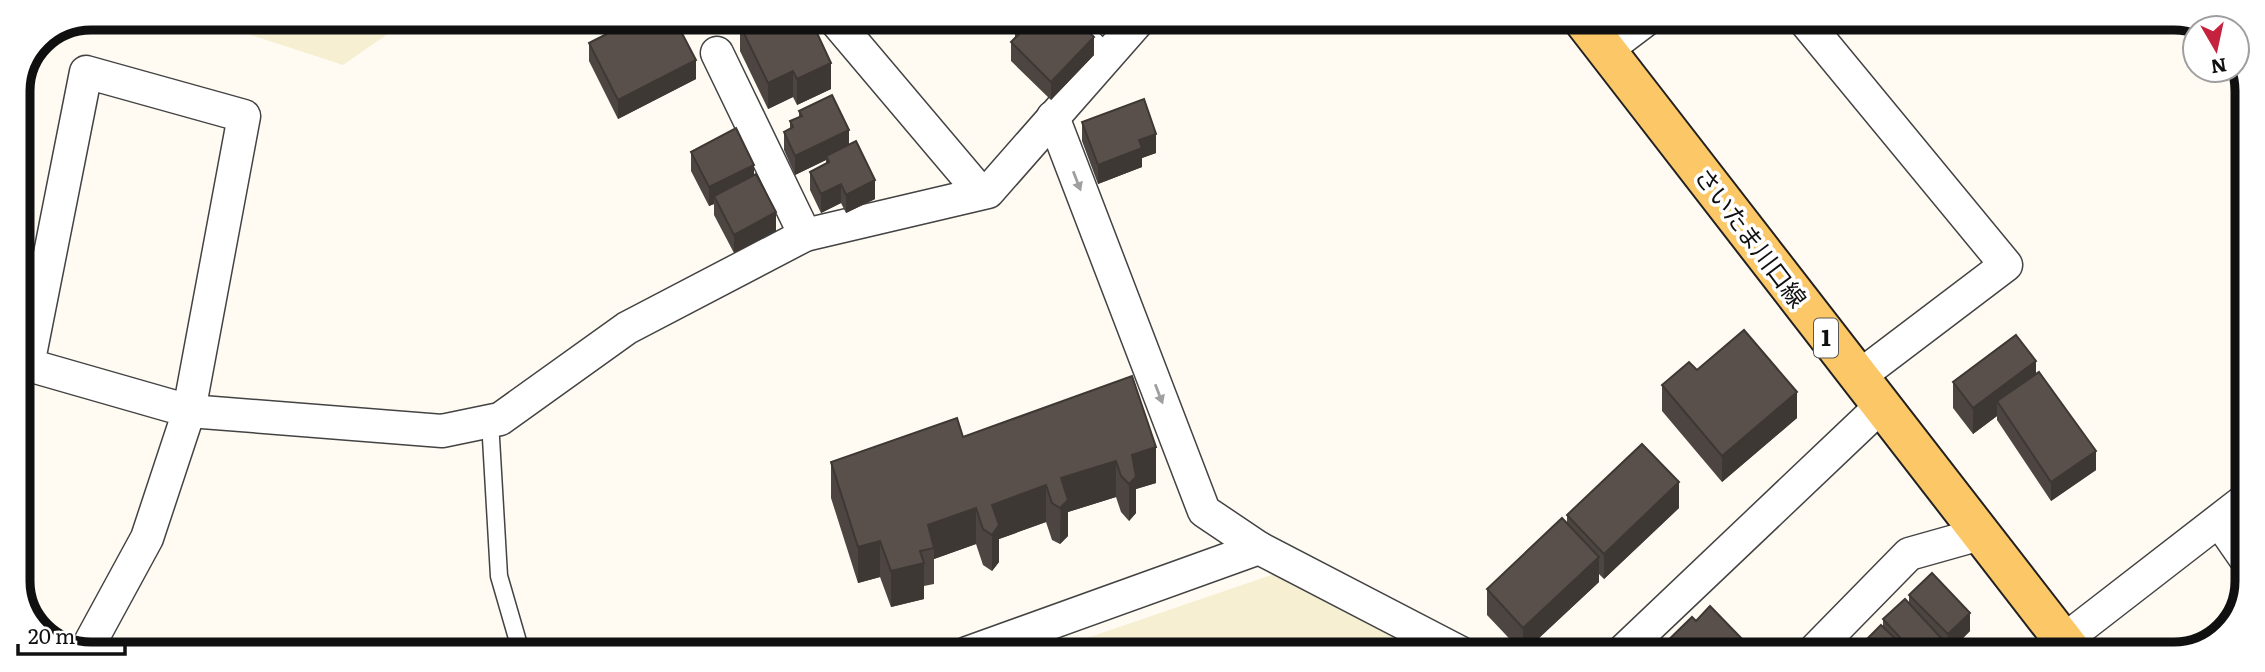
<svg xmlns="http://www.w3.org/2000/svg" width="2265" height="672" viewBox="0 0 2265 672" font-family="Literata,'Noto Sans JP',serif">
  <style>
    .farmland { fill: #f6efd2 }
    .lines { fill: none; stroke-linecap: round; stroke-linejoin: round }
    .lane-casing { stroke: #434343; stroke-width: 19 }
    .street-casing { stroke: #434343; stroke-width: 35 }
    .primary-casing { stroke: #212121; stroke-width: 42 }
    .lane { stroke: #fff; stroke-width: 16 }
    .street { stroke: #fff; stroke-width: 32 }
    .primary { stroke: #fbc767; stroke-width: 38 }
    .wall { fill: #4d4541 }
    .shaded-wall { fill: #3e3835 }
    .building { fill: #59504c; stroke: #3e3835; stroke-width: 2 }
    .oneway { fill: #9f9f9f }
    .labels { text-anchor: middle; stroke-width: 7; stroke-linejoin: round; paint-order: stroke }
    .shield { fill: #fff; stroke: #585858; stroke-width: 2 }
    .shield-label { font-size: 23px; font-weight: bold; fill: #101010 }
    .street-label { font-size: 24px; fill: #101010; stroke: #fff }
    .rim { fill: none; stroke: #101010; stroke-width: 9 }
  </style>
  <rect width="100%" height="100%" fill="#fffbf3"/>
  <g class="farmland">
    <polygon points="199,18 411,18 343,65"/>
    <polygon points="1283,571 1419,654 1043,653"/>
  </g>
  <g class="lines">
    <defs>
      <g id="lane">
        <polyline points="1073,19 1108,54"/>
        <polyline points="490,421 499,576 521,652"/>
      </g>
      <g id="street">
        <polyline points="833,18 981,193"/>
        <polyline points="1804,20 2006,265 1857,378"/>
        <polyline points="1606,50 1647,19"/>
        <polyline points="717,53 805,235"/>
        <polyline points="1053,117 1204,511 1259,548"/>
        <polyline points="18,362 189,411 442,431 500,419 627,328 805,235 988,192 1140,19"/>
        <polyline points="28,365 86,72 244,116 189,411 147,538 85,652"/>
        <polyline points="2220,522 2245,558"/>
        <polyline points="2063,641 2245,500"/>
        <polyline points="967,653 1259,548 1463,654"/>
        <polyline points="1620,654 1880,407"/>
        <polyline points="1811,654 1909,554 1980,534"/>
      </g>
      <polyline id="primary" points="1582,19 2074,654"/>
    </defs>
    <use href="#lane" class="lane-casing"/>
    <use href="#street" class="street-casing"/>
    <use href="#primary" class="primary-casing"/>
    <use href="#lane" class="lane"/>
    <use href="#street" class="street"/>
    <use href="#primary" class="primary"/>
  </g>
  <g class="wall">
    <polygon points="1015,23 1094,55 1051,100 1011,61 1011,42 1015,37"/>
    <polygon points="740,25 831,89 797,105 793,97 768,109 740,51"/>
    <polygon points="589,43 696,79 618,119 589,61"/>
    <polygon points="799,111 849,145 875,199 846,213 841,203 821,213 810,190 810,172 826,164 826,160 795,175 784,150 784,132 790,129 790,121 799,117"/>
    <polygon points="1082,122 1156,153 1142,158 1142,167 1098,184 1082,141"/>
    <polygon points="691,152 754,175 776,231 734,253 714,215 714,204 709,206 691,171"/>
    <polygon points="1697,370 1797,418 1722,482 1662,411 1662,385"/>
    <polygon points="2036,374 2096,470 2051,501 1997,420 1997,416 1973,434 1953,408 1953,382"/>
    <polygon points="1132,376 1156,483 1136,489 1136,513 1129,521 1121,512 1116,497 1068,512 1068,536 1060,544 1052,540 1046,522 999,539 999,562 992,571 983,565 976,544 934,559 934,584 924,586 924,599 891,607 880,577 858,583 831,498 831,462 963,437"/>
    <polygon points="1679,508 1604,579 1599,574 1599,582 1523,653 1487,615 1487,589 1567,524 1567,515"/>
    <polygon points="1909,595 1970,631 1948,653 1942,648 1942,654 1861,654 1861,645 1883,627 1883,619 1909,603"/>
  </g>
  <g class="shaded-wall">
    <polygon points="1094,37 1094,55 1051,100 1051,82"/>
    <polygon points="696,60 696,79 618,119 618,100"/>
    <polygon points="831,63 831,89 797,105 797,79"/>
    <polygon points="793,71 793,97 768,109 768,83"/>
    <polygon points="849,130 849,149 826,156 826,160 795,175 795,156"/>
    <polygon points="1156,134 1156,153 1142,158 1142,167 1098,184 1098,165 1139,140"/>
    <polygon points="754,165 754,183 714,196 714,204 709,206 709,187"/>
    <polygon points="875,180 875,199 846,213 846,195"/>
    <polygon points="841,184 841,203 821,213 821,194"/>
    <polygon points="776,212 776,231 734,253 734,235"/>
    <polygon points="2036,361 2036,387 1997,401 1997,416 1973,434 1973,408"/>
    <polygon points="1797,392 1797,418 1722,482 1722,456"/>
    <polygon points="1156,447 1156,483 1136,489 1136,513 1129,521 1129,484 1132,455"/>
    <polygon points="2096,451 2096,470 2051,501 2051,482"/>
    <polygon points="1116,461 1116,497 1068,512 1068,536 1060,544 1061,478"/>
    <polygon points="1679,482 1679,508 1604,579 1604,554"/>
    <polygon points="1046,485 1046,522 999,539 999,562 992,571 992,505"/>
    <polygon points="976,508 976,544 934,559 934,548 928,525"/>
    <polygon points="880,541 880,577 858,583 858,547"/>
    <polygon points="1599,557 1599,582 1523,653 1523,628"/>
    <polygon points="924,563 924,599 891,607 891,571"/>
    <polygon points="1970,613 1970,631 1948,653 1948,634"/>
    <polygon points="1942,639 1942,654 1926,654"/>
    <polygon points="1745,642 1745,654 1733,654"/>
  </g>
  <g class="building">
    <polygon points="638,18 674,18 696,60 618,100 589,43"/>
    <polygon points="755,18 810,18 831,63 797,79 793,71 768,83 740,25"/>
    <polygon points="1019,19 1076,19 1094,37 1051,82 1011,42 1023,30 1015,23"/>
    <polygon points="832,95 849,130 795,156 784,132 793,127 790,121 802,116 799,111"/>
    <polygon points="1144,99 1156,134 1139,140 1142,148 1098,165 1082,122"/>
    <polygon points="736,128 754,165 709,187 691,152"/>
    <polygon points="856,141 875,180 846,195 841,184 821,194 810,172 829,162 826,156"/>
    <polygon points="756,174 776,212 734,235 714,196"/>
    <polygon points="1744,330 1797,392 1722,456 1662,385 1689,362 1697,370"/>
    <polygon points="2016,335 2036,361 1973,408 1953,382"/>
    <polygon points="2039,372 2096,451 2051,482 1997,401"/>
    <polygon points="1132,376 1156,447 1132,455 1136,477 1129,484 1121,476 1116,461 1061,478 1068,500 1060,508 1052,503 1046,485 992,505 999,525 992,535 983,529 976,508 928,525 934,548 920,551 924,563 891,571 880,541 858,547 831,462 957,418 963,437"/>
    <polygon points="1642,444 1679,482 1604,554 1567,515"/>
    <polygon points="1562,518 1599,557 1523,628 1487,589"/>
    <polygon points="1932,573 1970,613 1948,634 1909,595"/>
    <polygon points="1905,599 1942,639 1926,654 1915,654 1883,619"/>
    <polygon points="1710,606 1745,642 1733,654 1654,654 1692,617 1696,621"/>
    <polygon points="1881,625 1911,654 1871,654 1861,645"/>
    <polygon points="1854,648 1860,654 1848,654"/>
  </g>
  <defs><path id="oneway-solid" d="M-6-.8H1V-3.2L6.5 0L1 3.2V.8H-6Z" transform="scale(1.75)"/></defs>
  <g class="oneway">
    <use href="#oneway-solid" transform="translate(1077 181) rotate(69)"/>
    <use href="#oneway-solid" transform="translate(1159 394) rotate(69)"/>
  </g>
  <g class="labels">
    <rect class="shield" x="1814" y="318.5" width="24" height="39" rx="5"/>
    <g class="shield-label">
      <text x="1826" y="346">1</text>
    </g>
    <g class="street-label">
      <text transform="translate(1750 238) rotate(53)" y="8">さいたま川口線</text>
    </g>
  </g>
  <path d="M0 0H2265V672H0ZM91 30H2174A61 61 0 0 1 2235 91V581A61 61 0 0 1 2174 642H91A61 61 0 0 1 30 581V91A61 61 0 0 1 91 30Z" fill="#fff" fill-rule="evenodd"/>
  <path class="rim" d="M91 30H2174A61 61 0 0 1 2235 91V581A61 61 0 0 1 2174 642H91A61 61 0 0 1 30 581V91A61 61 0 0 1 91 30Z"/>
  <g transform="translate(2216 49) rotate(171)"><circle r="33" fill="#ffffff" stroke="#9f9f9f" stroke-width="2"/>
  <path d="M0-5L12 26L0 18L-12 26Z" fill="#c5233d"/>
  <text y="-10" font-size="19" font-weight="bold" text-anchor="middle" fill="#101010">N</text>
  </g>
  <path d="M18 644v10h107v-10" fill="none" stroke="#101010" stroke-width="3.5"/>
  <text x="28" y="644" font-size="21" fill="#101010" stroke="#ffffff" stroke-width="5" paint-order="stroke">20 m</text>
</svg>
